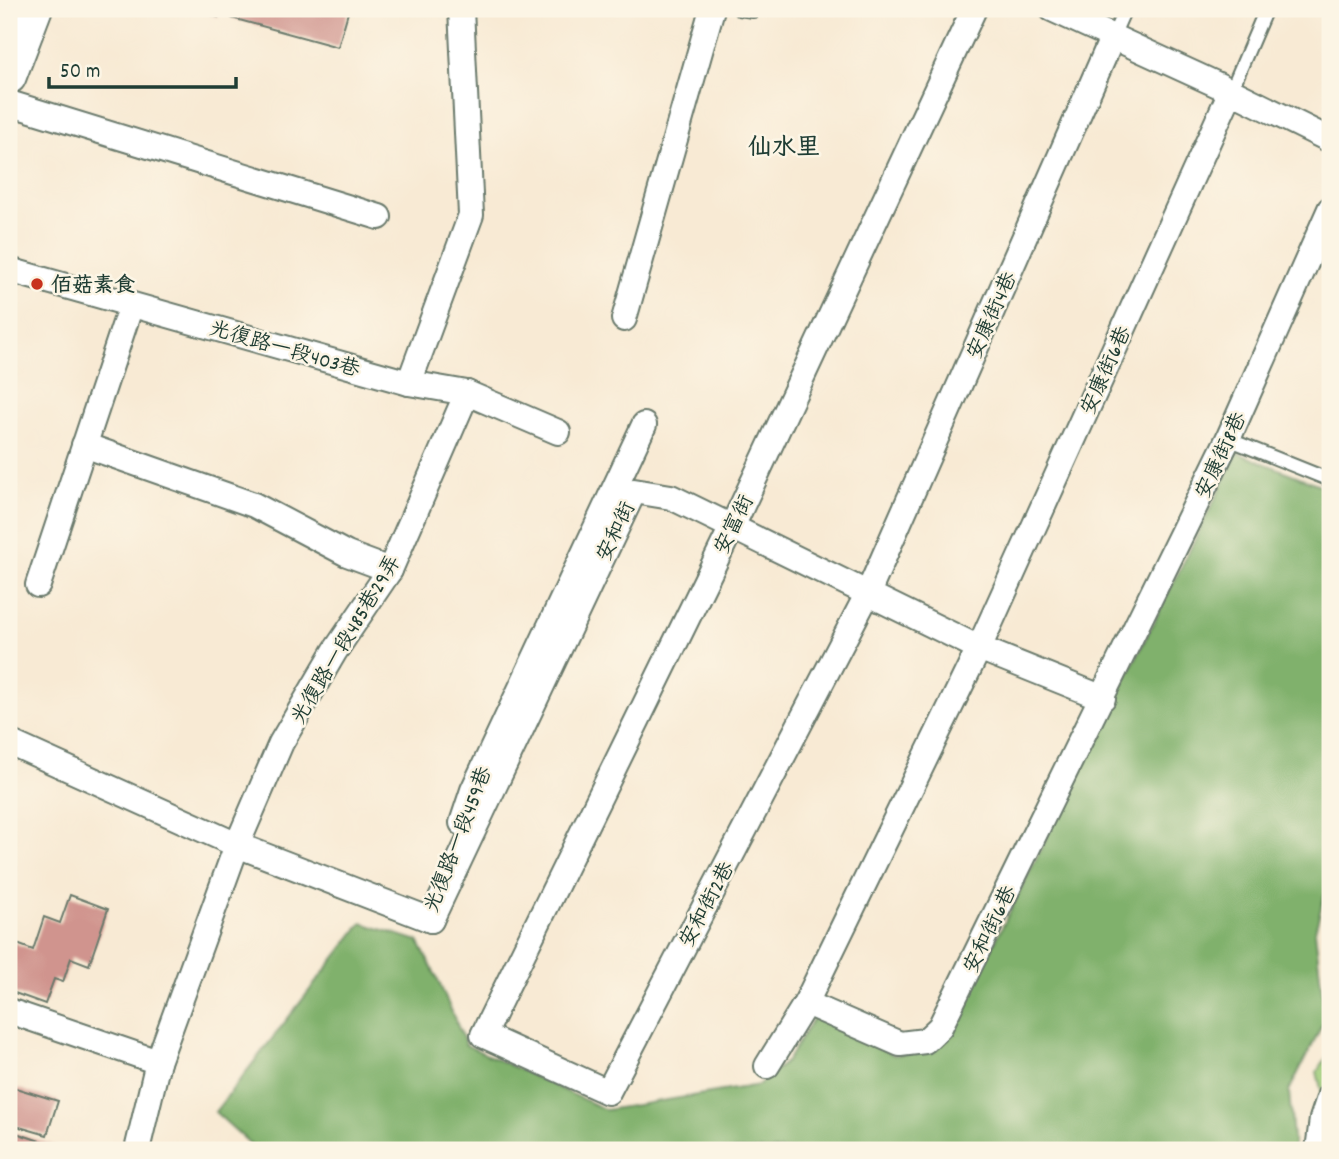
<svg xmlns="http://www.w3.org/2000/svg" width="1339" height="1159" viewBox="0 0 1339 1159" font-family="Dekko,'LXGW WenKai TC',sans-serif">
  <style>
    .green { fill: #a0ce7c; stroke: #608658; stroke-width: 2 }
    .forest { fill: #80b16c; stroke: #507750; stroke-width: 2 }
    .building { fill: #d0948e }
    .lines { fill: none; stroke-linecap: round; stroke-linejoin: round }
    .lane-casing { stroke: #6b7a6c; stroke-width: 16 }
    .street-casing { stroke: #6b7a6c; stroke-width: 28 }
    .secondary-casing { stroke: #6b7a6c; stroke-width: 37 }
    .lane { stroke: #fff; stroke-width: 12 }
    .street { stroke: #fff; stroke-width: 24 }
    .secondary { stroke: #fff; stroke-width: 33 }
    .poi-dot { fill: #c8321e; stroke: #fcf5e5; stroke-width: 2.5 }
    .labels { text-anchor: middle; stroke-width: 5; stroke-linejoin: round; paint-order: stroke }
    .poi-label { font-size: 21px; font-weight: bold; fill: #1f3d34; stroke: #fcf5e5; text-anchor: start }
    .street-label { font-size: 21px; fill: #1f3d34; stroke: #fcf5e5 }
    .quarter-label { font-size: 24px; font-weight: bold; fill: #1f3d34; stroke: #fcf5e5 }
  </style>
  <rect width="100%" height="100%" fill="#fcf5e5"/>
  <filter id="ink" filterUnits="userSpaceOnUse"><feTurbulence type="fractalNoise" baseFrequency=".0143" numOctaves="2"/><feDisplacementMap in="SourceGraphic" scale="14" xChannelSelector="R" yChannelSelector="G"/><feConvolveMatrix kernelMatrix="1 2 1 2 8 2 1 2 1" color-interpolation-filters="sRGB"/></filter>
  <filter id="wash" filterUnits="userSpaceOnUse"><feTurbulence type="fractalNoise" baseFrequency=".00686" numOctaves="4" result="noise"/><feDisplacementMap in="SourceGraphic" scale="28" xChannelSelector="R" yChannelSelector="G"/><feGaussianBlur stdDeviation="1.57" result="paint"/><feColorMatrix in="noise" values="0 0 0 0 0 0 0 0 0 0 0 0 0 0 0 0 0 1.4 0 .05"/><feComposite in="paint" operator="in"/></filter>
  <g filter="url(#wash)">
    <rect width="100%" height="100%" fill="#f8ead4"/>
    <polygon class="green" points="1330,1052 1330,1127 1317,1072"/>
    <polygon class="forest" points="1238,453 1330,489 1330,874 1315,931 1325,1019 1289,1091 1294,1150 257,1150 215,1112 362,923 418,941 437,978 466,1045 606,1110 759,1085 787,1061 814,1017 894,1055 931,1051 948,1036"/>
    <g id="blocks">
      <g class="building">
        <polygon points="194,9 220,9 218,17"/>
        <polygon points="235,9 349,9 338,47 232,18"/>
        <polygon points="9,865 16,867 9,887"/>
        <polygon points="70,895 108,909 89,965 71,958 63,982 54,979 45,1004 9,991 9,941 33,950 44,917 60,923"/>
        <polygon points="9,1086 58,1101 47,1135 9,1124"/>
        <polygon points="10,1131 58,1147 57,1150 9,1150"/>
      </g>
    </g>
  </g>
  <g filter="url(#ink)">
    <use href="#blocks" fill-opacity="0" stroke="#6b7a6c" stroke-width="2"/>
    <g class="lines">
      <defs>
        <g id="lane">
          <polyline points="739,9 753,11 755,9"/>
          <polyline points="1113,36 1125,9"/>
          <polyline points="1231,91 1266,9"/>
          <polyline points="1228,439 1330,480"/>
        </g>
        <g id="street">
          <polyline points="974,9 732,527 483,1035 608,1092 868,593 1113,36"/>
          <polyline points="1052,9 1231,91 1330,140"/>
          <polyline points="9,103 379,217"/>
          <polyline points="9,270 409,383 467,393 558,432"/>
          <polyline points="624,319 712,9"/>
          <polyline points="409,383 471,215 461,9"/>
          <polyline points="84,445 254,505 347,554 390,570"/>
          <polyline points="38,585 131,305"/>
          <polyline points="9,742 237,845 431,920"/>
          <polyline points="462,823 473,790 644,425"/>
          <polyline points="431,920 634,491 671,497 979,648 1103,698"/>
          <polyline points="806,1003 900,1044 925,1041 940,1027 1228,439 1330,209"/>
          <polyline points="9,1011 158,1062"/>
          <polyline points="767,1066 806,1003 979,648 1231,91"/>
          <polyline points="137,1150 158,1062 237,845 281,743 335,651 390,570 467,393"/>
          <polyline points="1318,1150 1322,1119 1330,1095"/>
        </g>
        <polyline id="secondary" points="9,77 35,9"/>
      </defs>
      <use href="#lane" class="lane-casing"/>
      <use href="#street" class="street-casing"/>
      <use href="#secondary" class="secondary-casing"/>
      <use href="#lane" class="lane"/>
      <use href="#street" class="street"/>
      <use href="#secondary" class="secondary"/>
    </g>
  </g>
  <circle class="poi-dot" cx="37" cy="284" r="7"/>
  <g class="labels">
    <g class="poi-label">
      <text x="51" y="291">佰菇素食</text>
    </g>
    <g class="street-label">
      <text transform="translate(991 315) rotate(-66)" y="7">安康街4巷</text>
      <text transform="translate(285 348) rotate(16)" y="7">光復路一段403巷</text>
      <text transform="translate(1105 370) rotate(-66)" y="7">安康街6巷</text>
      <text transform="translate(1220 455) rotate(-65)" y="7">安康街8巷</text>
      <text transform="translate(733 524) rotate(-64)" y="7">安富街</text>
      <text transform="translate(615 531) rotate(-65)" y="7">安和街</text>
      <text transform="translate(345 639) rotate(-59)" y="7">光復路一段485巷29弄</text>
      <text transform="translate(457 839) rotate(-69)" y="7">光復路一段459巷</text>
      <text transform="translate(706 904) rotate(-62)" y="7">安和街2巷</text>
      <text transform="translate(989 929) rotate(-64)" y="7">安和街6巷</text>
    </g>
    <g class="quarter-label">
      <text x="784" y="154">仙水里</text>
    </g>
  </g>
  <rect width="1339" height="1159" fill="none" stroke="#fcf5e5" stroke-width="35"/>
  <path d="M49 77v10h187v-10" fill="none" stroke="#1f3d34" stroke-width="3.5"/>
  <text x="60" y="77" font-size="21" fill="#1f3d34" stroke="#fcf5e5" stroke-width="5" paint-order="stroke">50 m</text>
</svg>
